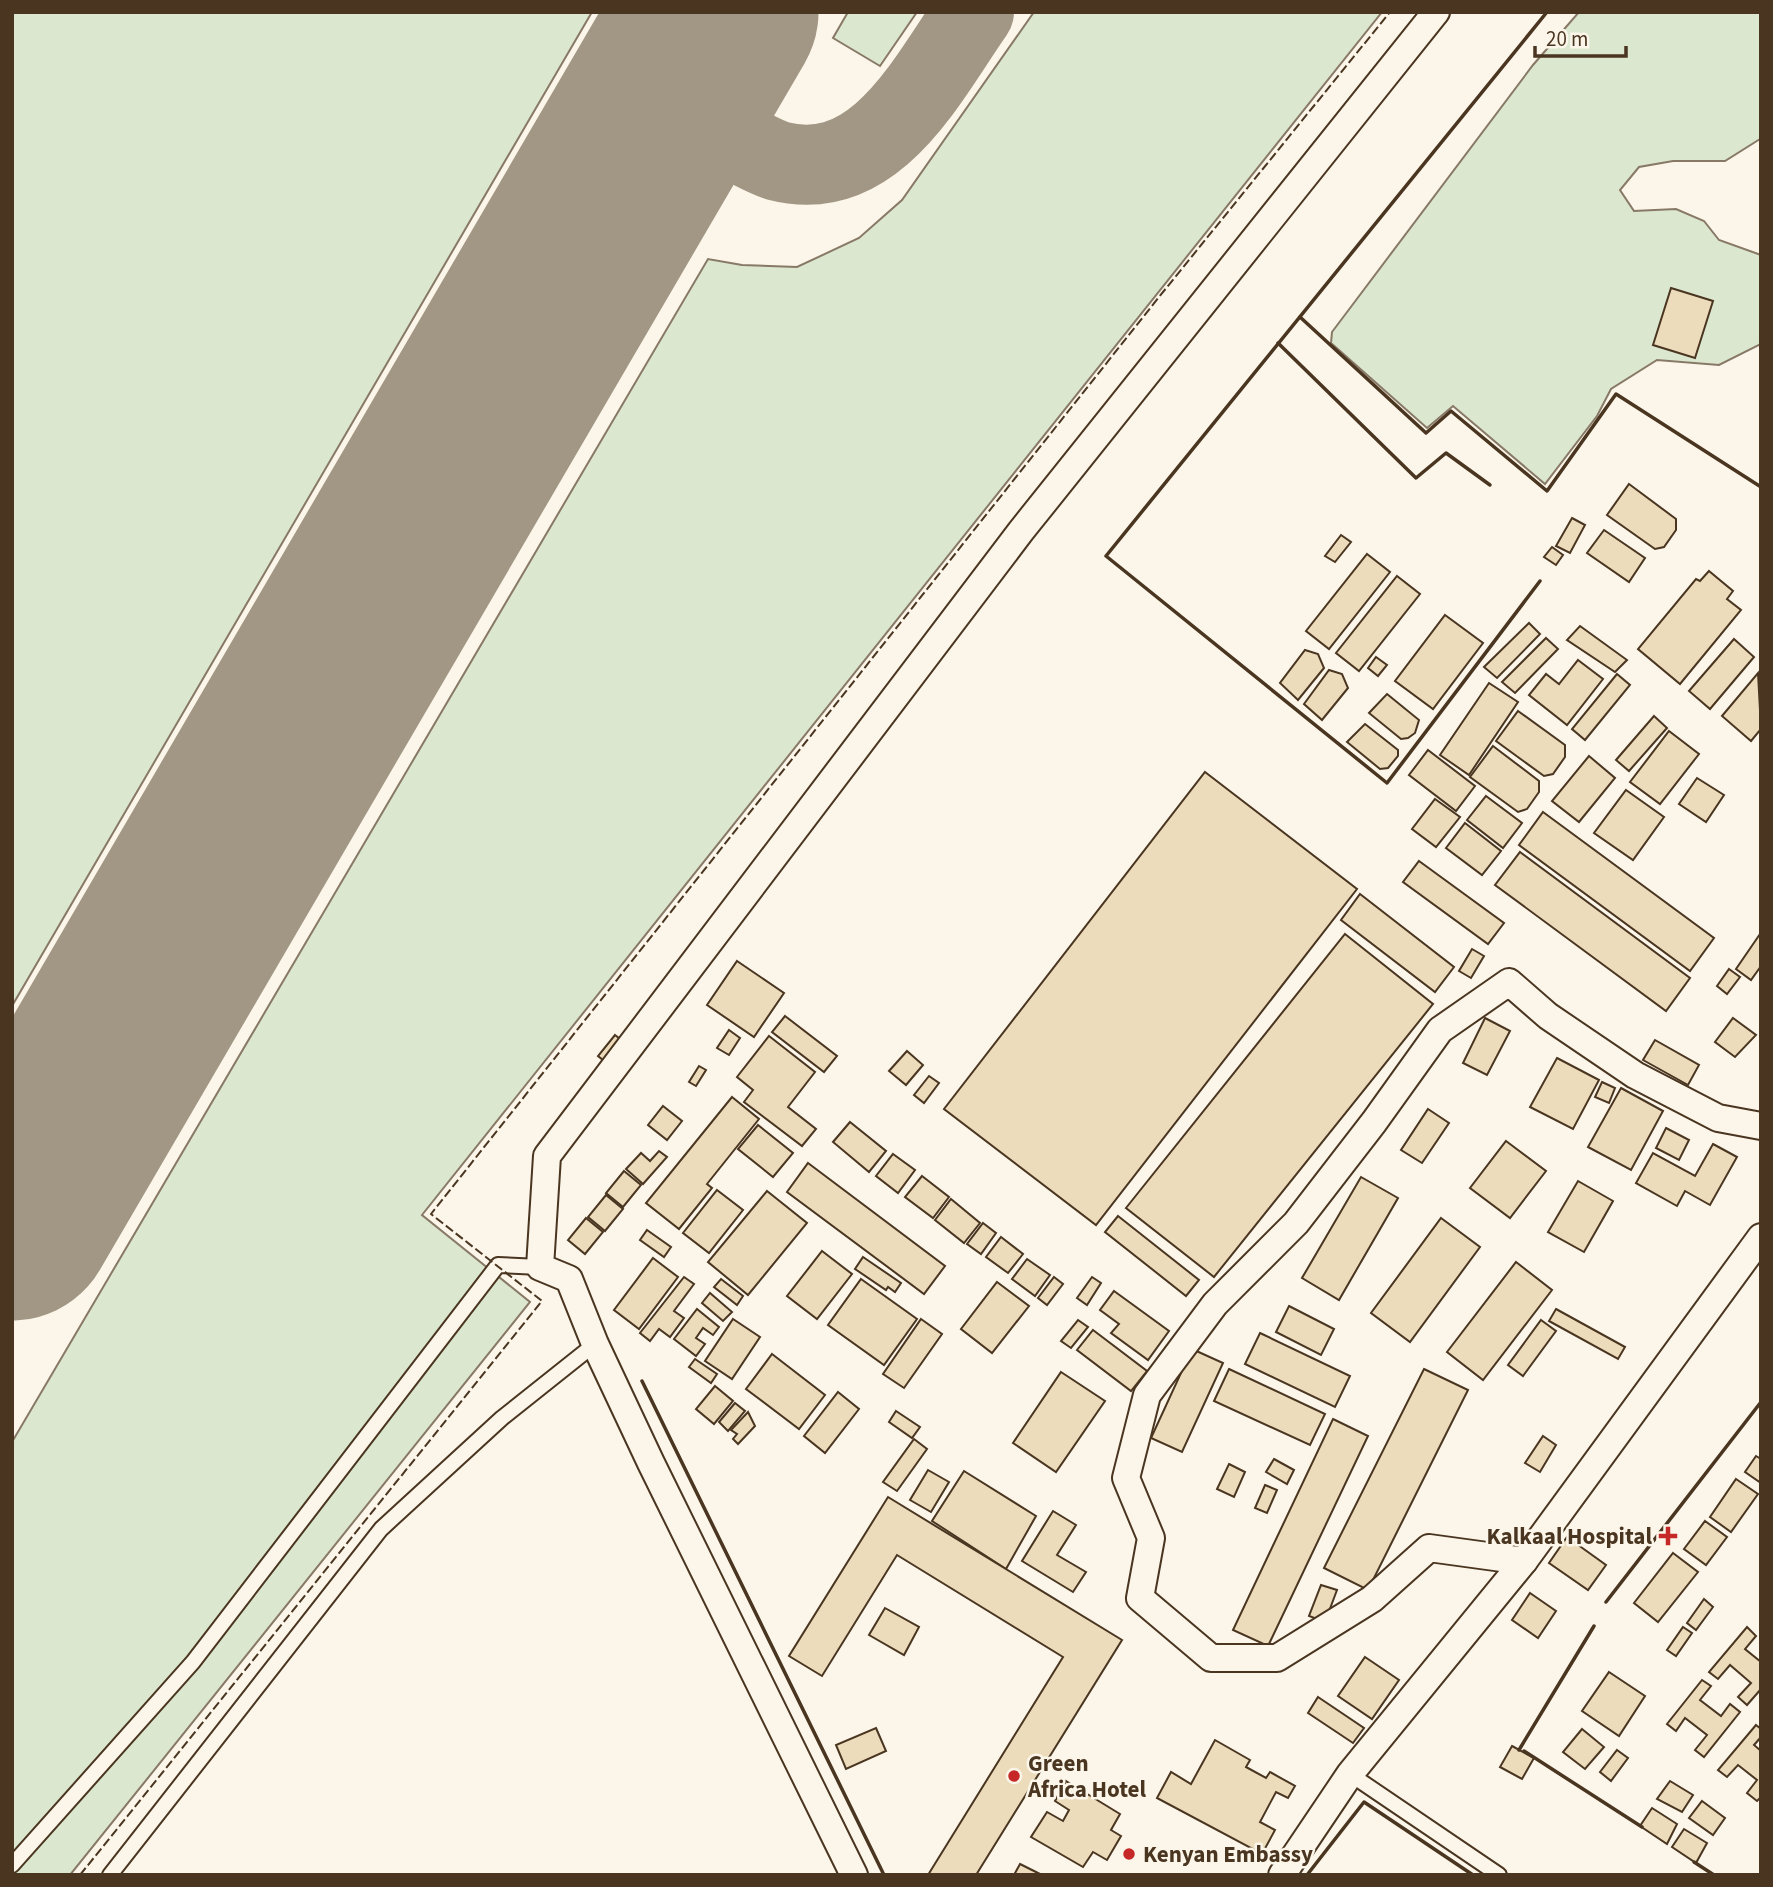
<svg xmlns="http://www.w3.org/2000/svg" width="1773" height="1887" viewBox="0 0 1773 1887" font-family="'Source Sans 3',sans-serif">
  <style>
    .green { fill: #dce7d0; stroke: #887966; stroke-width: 2 }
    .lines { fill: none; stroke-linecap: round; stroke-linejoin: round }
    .taxiway { stroke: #a29684; stroke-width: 80 }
    .runway { stroke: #a29684; stroke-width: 203 }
    .building { fill: #ecdcbc; stroke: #4a3520; stroke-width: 2 }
    .lane-casing { stroke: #4a3520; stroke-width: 18 }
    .street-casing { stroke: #4a3520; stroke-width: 30 }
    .lane { stroke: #fbf6e9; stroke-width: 14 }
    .street { stroke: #fbf6e9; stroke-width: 26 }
    .fence { stroke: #4a3520; stroke-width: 2; stroke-dasharray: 9 3.5; stroke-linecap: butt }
    .wall { stroke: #4a3520; stroke-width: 3.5 }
    .poi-dot { fill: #c62828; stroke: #fbf6e9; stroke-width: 2.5 }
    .labels { text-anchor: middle; stroke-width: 5; stroke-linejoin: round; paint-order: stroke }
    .poi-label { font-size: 23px; font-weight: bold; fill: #4a3520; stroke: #fbf6e9; text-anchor: start }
  </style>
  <rect width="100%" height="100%" fill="#fbf6e9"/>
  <g class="green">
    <polygon points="12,12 592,12 12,1006"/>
    <polygon points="848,12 917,12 880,66 833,38"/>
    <polygon points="1034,12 1382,12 422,1215 530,1302 70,1875 12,1875 12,1442 708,259 742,265 797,267 859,238 902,200"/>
    <polygon points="1579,12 1761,12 1760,139 1725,161 1673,161 1639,167 1620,190 1634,211 1676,209 1704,221 1719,240 1761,255 1761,344 1719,365 1657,360 1611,389 1597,416 1545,484 1453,406 1427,428 1331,343 1332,332 1533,65"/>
  </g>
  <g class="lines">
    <g class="taxiway">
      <path d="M663,105C688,118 714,130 739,143C752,149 765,157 778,161C876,186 927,79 974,12"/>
      <polyline points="12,1185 27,1194"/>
    </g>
    <polyline class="runway" points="12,1219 717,12"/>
  </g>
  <g class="building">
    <polygon points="1671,288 1713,301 1695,358 1653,345"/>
    <polygon points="1629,484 1676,519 1676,530 1664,547 1655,549 1607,515"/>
    <polygon points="1572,518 1585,525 1570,553 1556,546"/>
    <polygon points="1604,530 1645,558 1629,582 1587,553"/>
    <polygon points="1341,535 1351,542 1335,562 1325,556"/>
    <polygon points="1552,547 1563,555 1556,565 1544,557"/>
    <polygon points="1367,554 1390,572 1329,649 1306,631"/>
    <polygon points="1709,571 1733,591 1727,599 1741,610 1680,684 1638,649 1696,579 1700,581"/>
    <polygon points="1397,576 1420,594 1359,671 1336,653"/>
    <polygon points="1445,615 1483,643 1433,709 1395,681"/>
    <polygon points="1529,623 1540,634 1497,678 1484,667"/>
    <polygon points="1580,626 1627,660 1615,672 1567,640"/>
    <polygon points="1546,638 1558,649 1515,693 1502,682"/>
    <polygon points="1734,639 1754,657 1710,709 1689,691"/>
    <polygon points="1305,650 1318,654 1324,668 1298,700 1280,683"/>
    <polygon points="1376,657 1387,665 1378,676 1368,668"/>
    <polygon points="1578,660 1603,679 1567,725 1529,695 1546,674 1559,684"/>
    <polygon points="1329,670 1342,674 1348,688 1322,720 1304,704"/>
    <polygon points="1758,673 1761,729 1751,741 1722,716"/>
    <polygon points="1617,674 1630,685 1585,740 1572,729"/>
    <polygon points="1489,683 1518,702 1469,775 1440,755"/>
    <polygon points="1387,694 1419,720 1415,733 1408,738 1401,739 1369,713"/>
    <polygon points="1518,711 1565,745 1565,757 1553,774 1544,776 1496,741"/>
    <polygon points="1654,716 1667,728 1629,771 1616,760"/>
    <polygon points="1365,724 1398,750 1398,756 1388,768 1380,769 1347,742"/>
    <polygon points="1669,731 1699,754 1660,804 1630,782"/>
    <polygon points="1493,746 1539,781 1539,792 1527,809 1518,812 1470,777"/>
    <polygon points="1428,750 1475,786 1456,811 1409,775"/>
    <polygon points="1589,756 1615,778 1579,822 1552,801"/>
    <polygon points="1205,772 1357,889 1096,1225 944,1109"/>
    <polygon points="1697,778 1724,795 1706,822 1679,804"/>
    <polygon points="1626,790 1664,817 1633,860 1594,833"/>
    <polygon points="1486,796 1522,823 1503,848 1467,820"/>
    <polygon points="1435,799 1460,817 1436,847 1412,829"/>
    <polygon points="1543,812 1714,938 1690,971 1519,845"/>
    <polygon points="1465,823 1501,851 1482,875 1446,848"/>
    <polygon points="1520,852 1690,978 1666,1011 1495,885"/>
    <polygon points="1419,861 1504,923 1488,944 1403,882"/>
    <polygon points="1360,894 1454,967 1435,992 1341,920"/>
    <polygon points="1345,934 1433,1004 1214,1277 1126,1208"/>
    <polygon points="1760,934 1761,966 1751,980 1736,969"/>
    <polygon points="1472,949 1484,956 1471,978 1459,971"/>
    <polygon points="737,961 784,993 754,1037 707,1005"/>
    <polygon points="1729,969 1740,977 1727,994 1717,986"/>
    <polygon points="785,1016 837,1056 824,1072 772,1032"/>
    <polygon points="1485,1018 1510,1031 1487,1075 1463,1063"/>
    <polygon points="1733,1018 1756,1035 1735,1057 1715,1042"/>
    <polygon points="729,1030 740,1038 729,1055 717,1048"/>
    <polygon points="615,1035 625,1043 608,1064 598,1056"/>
    <polygon points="769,1036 815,1072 788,1107 816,1129 802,1146 744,1102 753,1090 737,1077"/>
    <polygon points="1655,1040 1699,1065 1688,1085 1643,1060"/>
    <polygon points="907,1051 923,1065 906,1085 889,1071"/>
    <polygon points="1557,1058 1599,1080 1573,1129 1530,1107"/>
    <polygon points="699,1066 706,1070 696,1086 689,1082"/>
    <polygon points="929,1076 939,1083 924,1103 914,1095"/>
    <polygon points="1602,1082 1615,1088 1609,1103 1595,1097"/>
    <polygon points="1621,1088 1663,1111 1631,1170 1588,1147"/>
    <polygon points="732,1097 759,1119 707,1184 712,1188 679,1229 646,1203"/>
    <polygon points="663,1106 682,1121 667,1140 648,1125"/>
    <polygon points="1428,1109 1449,1123 1422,1163 1401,1150"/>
    <polygon points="850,1122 886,1151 869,1172 833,1142"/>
    <polygon points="758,1125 793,1153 773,1177 738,1149"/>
    <polygon points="1666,1128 1689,1140 1679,1160 1656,1148"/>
    <polygon points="1506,1141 1546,1171 1510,1218 1470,1188"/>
    <polygon points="1713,1144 1737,1157 1710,1205 1685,1191 1677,1206 1636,1183 1653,1153 1695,1176"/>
    <polygon points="659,1151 667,1157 643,1184 626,1169 641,1153 650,1161"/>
    <polygon points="893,1154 915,1170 898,1193 876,1176"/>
    <polygon points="808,1163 945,1266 924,1294 787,1192"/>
    <polygon points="624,1171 641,1185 623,1207 606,1193"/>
    <polygon points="922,1176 949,1197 933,1218 905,1197"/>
    <polygon points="1361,1177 1398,1198 1339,1300 1302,1278"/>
    <polygon points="1578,1181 1613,1201 1584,1252 1548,1232"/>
    <polygon points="717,1190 743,1210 709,1253 683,1233"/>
    <polygon points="767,1191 807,1223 748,1295 708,1262"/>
    <polygon points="606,1195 623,1209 605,1231 588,1217"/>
    <polygon points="951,1199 980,1223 964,1243 935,1220"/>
    <polygon points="1118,1216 1199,1280 1186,1296 1105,1232"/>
    <polygon points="586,1218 603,1232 585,1254 568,1240"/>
    <polygon points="1441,1218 1480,1247 1410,1342 1371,1313"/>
    <polygon points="983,1223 996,1233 981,1254 967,1244"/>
    <polygon points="647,1230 671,1247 664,1257 640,1240"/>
    <polygon points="1001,1237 1023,1254 1008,1273 986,1257"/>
    <polygon points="822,1251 852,1274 817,1319 787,1296"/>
    <polygon points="863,1257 901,1283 895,1292 888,1287 886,1290 855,1269"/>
    <polygon points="653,1258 678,1277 639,1329 614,1310"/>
    <polygon points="1027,1259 1050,1275 1035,1296 1012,1279"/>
    <polygon points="1516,1262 1552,1290 1483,1380 1447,1352"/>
    <polygon points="684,1277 694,1284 674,1311 684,1318 670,1337 659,1329 650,1341 640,1333"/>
    <polygon points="1054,1277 1063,1284 1047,1305 1038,1298"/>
    <polygon points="1092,1277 1101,1283 1087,1305 1077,1298"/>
    <polygon points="721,1279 743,1296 737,1305 714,1287"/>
    <polygon points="861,1279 917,1319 884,1365 828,1325"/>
    <polygon points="997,1282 1029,1306 992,1353 961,1329"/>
    <polygon points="1114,1291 1169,1331 1148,1360 1111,1333 1119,1324 1100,1310"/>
    <polygon points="710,1293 732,1312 723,1321 702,1303"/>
    <polygon points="1289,1306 1334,1329 1321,1355 1276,1332"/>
    <polygon points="697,1309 719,1327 713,1335 703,1328 696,1338 705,1344 696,1356 674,1339"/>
    <polygon points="1556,1309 1625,1347 1618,1359 1549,1321"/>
    <polygon points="733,1319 760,1337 732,1379 705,1361"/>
    <polygon points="921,1319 942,1334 904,1388 883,1374"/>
    <polygon points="1078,1320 1088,1327 1071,1348 1061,1341"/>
    <polygon points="1541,1320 1556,1331 1523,1376 1508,1365"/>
    <polygon points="1093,1330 1147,1371 1131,1391 1077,1350"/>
    <polygon points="1260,1333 1350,1376 1335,1407 1245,1364"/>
    <polygon points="1192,1349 1223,1363 1182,1452 1151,1438"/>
    <polygon points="772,1354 825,1395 799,1429 746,1389"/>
    <polygon points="695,1359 717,1374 711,1383 689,1367"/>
    <polygon points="1229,1369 1325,1414 1310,1445 1214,1401"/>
    <polygon points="1424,1369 1468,1390 1368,1590 1324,1568"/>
    <polygon points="1061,1372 1105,1401 1056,1472 1013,1443"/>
    <polygon points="715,1386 733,1401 714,1424 696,1409"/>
    <polygon points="838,1392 859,1409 825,1453 804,1436"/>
    <polygon points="735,1403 745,1411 728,1431 719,1422"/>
    <polygon points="896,1411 920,1427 912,1438 889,1422"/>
    <polygon points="748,1412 755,1426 738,1444 733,1439 737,1434 731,1430"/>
    <polygon points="1333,1419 1368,1436 1268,1646 1233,1630"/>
    <polygon points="1543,1436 1556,1445 1540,1472 1525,1463"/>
    <polygon points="914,1439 927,1449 897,1491 883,1482"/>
    <polygon points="1756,1456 1761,1459 1761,1483 1745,1472"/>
    <polygon points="1274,1459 1294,1470 1287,1484 1266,1472"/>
    <polygon points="1229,1464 1245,1472 1234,1497 1217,1489"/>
    <polygon points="928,1470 949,1482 931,1512 910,1500"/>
    <polygon points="964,1471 1036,1516 1006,1569 932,1521"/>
    <polygon points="1736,1479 1758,1494 1731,1532 1710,1517"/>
    <polygon points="1265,1485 1277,1490 1267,1513 1255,1508"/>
    <polygon points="888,1497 1122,1640 976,1875 928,1875 1063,1657 897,1555 822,1676 789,1656"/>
    <polygon points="1053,1511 1076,1525 1057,1555 1086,1572 1073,1592 1022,1561"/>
    <polygon points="1705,1521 1727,1537 1706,1565 1684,1549"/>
    <polygon points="1567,1537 1606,1565 1588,1590 1549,1563"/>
    <polygon points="1673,1553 1698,1572 1658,1622 1634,1603"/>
    <polygon points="1321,1585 1337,1590 1325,1622 1309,1616"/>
    <polygon points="1530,1593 1556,1611 1538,1638 1512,1620"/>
    <polygon points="1704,1599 1713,1607 1696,1630 1687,1623"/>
    <polygon points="885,1608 919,1627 904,1655 869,1635"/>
    <polygon points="1683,1627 1692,1633 1676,1656 1667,1650"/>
    <polygon points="1747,1627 1756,1636 1745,1649 1761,1662 1761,1689 1747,1705 1738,1697 1751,1683 1730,1665 1718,1679 1709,1672"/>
    <polygon points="1365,1657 1399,1680 1372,1719 1338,1696"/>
    <polygon points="1609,1672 1645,1696 1619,1736 1582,1711"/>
    <polygon points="1702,1680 1711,1686 1700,1700 1721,1716 1730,1704 1740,1712 1704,1757 1695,1750 1707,1735 1685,1718 1676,1731 1667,1724"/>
    <polygon points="1318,1697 1364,1728 1353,1743 1308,1713"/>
    <polygon points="1756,1725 1761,1729 1761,1737 1754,1745 1761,1751 1761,1797 1757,1801 1747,1793 1757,1780 1738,1765 1727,1777 1718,1770"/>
    <polygon points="876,1728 886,1751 846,1769 836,1745"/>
    <polygon points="1582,1729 1604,1747 1585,1769 1563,1752"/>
    <polygon points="1215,1740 1250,1760 1246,1767 1266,1778 1270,1772 1295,1786 1288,1798 1276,1792 1260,1822 1275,1830 1262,1854 1157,1798 1171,1772 1191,1784"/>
    <polygon points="1512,1746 1534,1758 1522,1779 1500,1767"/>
    <polygon points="1617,1750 1628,1758 1611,1781 1600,1772"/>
    <polygon points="1066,1781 1120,1814 1111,1830 1121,1836 1107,1860 1093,1852 1083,1867 1031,1837 1047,1812 1063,1821 1069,1810 1055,1801"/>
    <polygon points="1670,1781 1693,1795 1682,1812 1657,1799"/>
    <polygon points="1702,1801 1725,1818 1713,1835 1689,1818"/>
    <polygon points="1652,1808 1677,1824 1667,1844 1640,1826"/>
    <polygon points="1684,1829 1707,1843 1696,1863 1672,1847"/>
    <polygon points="1020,1864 1042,1875 1014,1875"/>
  </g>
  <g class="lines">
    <defs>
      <g id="lane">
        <polyline points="1350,1774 1499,1875"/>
        <polyline points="12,1865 193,1662 498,1265 540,1267"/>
        <polyline points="110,1875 381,1529 502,1418 595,1344"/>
      </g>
      <g id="street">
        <polyline points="1524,1561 1429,1548 1372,1599 1277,1658 1211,1658 1140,1598 1151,1538 1126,1478 1147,1395 1215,1304 1296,1223 1374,1122 1440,1030 1509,982 1548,1016 1635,1075 1718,1118 1761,1126"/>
        <polyline points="854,1875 651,1463 595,1344 569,1279 540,1267 547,1156 1021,531 1436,12"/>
        <polyline points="1282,1875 1350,1774 1524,1561 1761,1237"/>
      </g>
    </defs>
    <use href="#lane" class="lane-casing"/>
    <use href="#street" class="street-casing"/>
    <use href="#lane" class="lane"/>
    <use href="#street" class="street"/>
    <polyline class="fence" points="80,1875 542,1301 431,1214 1159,297 1390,12"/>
    <g class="wall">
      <polyline points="1300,317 1426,433 1451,411 1547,491 1616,394 1761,487"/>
      <polyline points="1278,343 1416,478 1446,453 1490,485"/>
      <polyline points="1540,581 1387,783 1106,556 1547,12"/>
      <polyline points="642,1381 884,1875"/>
      <polyline points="1606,1602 1761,1402"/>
      <polyline points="1519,1750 1594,1626"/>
      <polyline points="1524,1751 1642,1827"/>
      <polyline points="1694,1862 1714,1875"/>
      <polyline points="1307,1875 1364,1802 1473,1875"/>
    </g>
  </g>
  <g class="poi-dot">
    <path d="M1664.5 1525.5h7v7h7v7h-7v7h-7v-7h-7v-7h7z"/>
    <circle cx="1014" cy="1776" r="7"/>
    <circle cx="1129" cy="1854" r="7"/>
  </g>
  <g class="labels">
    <g class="poi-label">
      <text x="1652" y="1544" text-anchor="end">Kalkaal Hospital</text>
      <text x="1028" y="1771">Green<tspan x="1028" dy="26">Africa Hotel</tspan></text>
      <text x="1143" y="1862">Kenyan Embassy</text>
    </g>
  </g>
  <rect width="1773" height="1887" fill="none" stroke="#4a3520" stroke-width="28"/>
  <path d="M1535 46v10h91v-10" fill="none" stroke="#4a3520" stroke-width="3.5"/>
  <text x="1546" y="46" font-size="21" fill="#4a3520" stroke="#fbf6e9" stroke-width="5" paint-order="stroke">20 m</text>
</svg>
